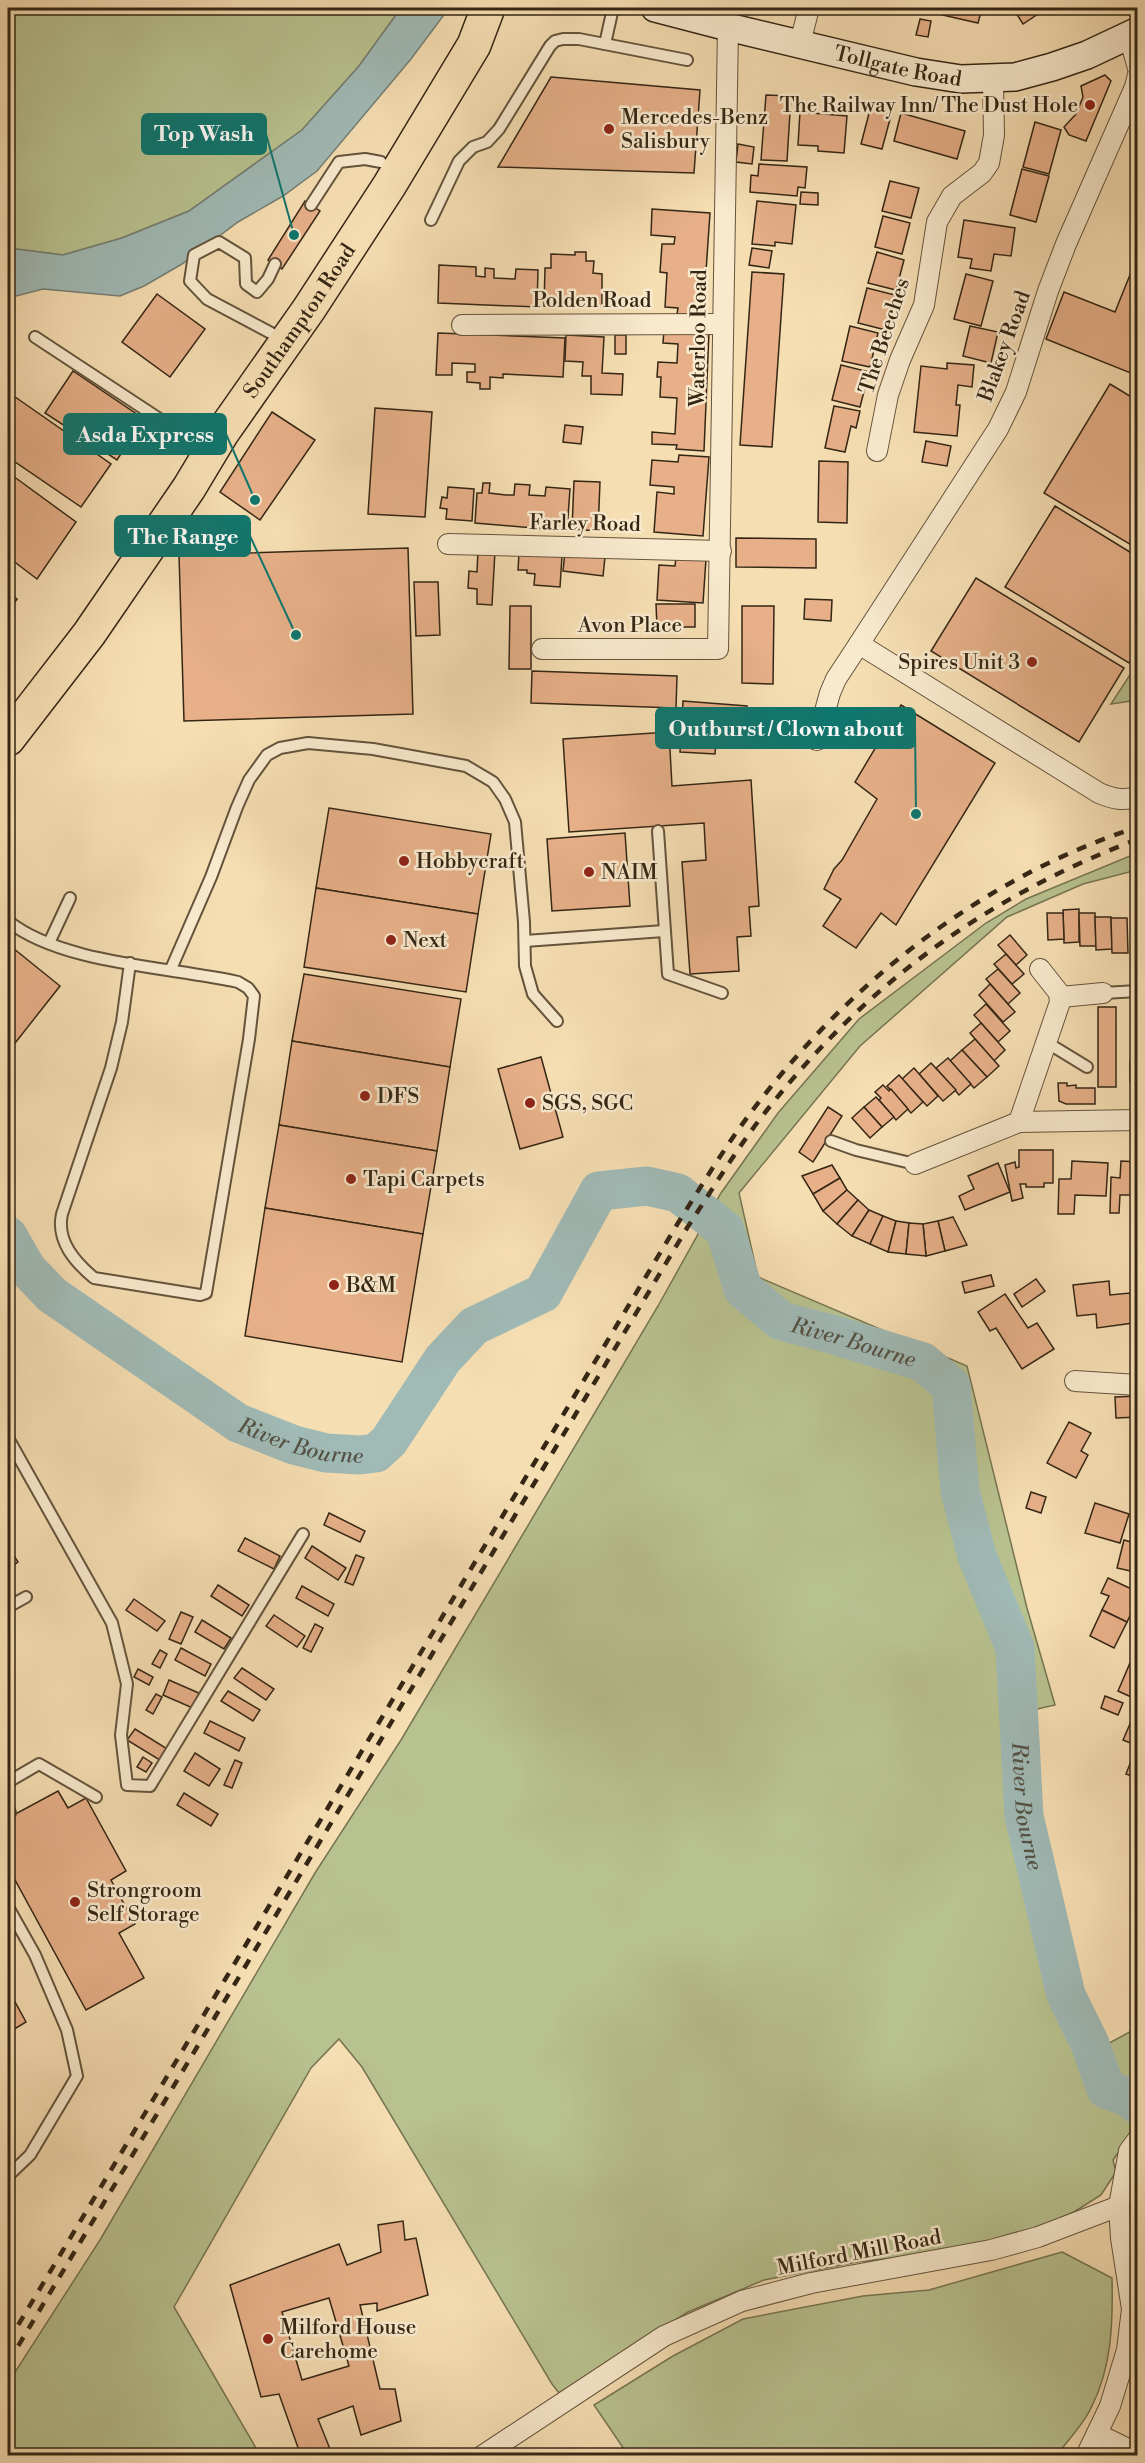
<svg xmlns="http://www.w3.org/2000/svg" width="1145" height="2463" viewBox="0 0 1145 2463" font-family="'Libre Bodoni',serif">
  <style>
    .green { fill: #b8c28f; stroke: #767452; stroke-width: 1.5 }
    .water { fill: #a0bab6; stroke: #757f75; stroke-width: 1.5 }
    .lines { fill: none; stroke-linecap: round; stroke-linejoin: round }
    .river { stroke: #a0bab6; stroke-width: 39 }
    .building { fill: #e7b089; stroke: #342614; stroke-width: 1.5; fill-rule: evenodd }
    .lane-casing { stroke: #64543c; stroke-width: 14 }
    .street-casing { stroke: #64543c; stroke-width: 22 }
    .secondary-casing { stroke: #342614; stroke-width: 30 }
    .highway-casing { stroke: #342614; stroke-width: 36 }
    .lane { stroke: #f9eace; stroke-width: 10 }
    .street { stroke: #f9eace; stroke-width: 20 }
    .secondary { stroke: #f9eace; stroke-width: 27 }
    .highway { stroke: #f6deb3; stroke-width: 33 }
    .rail { stroke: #342614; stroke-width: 4.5; stroke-dasharray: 10 10; stroke-linecap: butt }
    .poi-dot { fill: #8f2418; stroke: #f9eace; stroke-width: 2 }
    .labels { text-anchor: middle; stroke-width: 5; stroke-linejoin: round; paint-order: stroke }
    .street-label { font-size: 21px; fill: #342614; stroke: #f9eace }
    .poi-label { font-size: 21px; fill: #342614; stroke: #f9eace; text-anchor: start }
    .water-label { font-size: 22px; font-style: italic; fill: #545245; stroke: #f9eace }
    .leader { fill: none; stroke: #0f766e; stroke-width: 2 }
    .callout-dot { fill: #0f766e; stroke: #f9eace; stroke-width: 2 }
    .callout { fill: #0f766e; stroke: #0f766e; stroke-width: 2 }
    .callout-label { font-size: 22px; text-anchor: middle; font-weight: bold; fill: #fff }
  </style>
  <rect width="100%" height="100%" fill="#f6deb3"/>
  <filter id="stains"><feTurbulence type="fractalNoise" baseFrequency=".00333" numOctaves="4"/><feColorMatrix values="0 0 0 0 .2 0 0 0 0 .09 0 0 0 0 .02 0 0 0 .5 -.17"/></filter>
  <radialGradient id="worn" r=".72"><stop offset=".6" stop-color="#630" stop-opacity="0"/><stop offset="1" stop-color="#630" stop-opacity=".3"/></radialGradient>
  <g class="green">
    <polygon points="8,8 401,8 359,66 302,130 189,211 122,238 63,255 8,248"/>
    <polygon points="1137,664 1137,700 1111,704"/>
    <polygon points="1137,853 1137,870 1083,884 1007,917 860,1046 739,1193 758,1277 967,1366 1027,1608 1055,1705 1006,1716 1023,1877 1080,2059 1137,2028 1137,2126 1113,2160 1116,2172 1101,2195 1074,2212 1038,2228 960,2251 857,2262 764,2280 688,2312 559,2393 552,2384 362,2067 339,2039 311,2068 174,2307 260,2455 8,2456 8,2383 100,2240 315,1873 401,1740 658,1306 721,1193 778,1113 859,1019 986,923 1026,899"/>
    <path d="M1062,2252L1112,2278C1113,2322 1112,2366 1092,2406C1084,2424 1068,2440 1057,2455H628L594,2405L673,2356L743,2319L863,2296L929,2290Z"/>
  </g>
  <polygon class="water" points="401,8 449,8 411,59 317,171 283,196 238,222 182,264 144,286 120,296 43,289 16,296 8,295 8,248 63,255 122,238 189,211 302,130 359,66"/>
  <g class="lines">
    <path class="river" id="s1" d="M8,1236L27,1269L52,1295L238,1423L294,1445L326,1453L360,1455L376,1453L389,1441L443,1359L474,1326L543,1293L599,1191L647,1186L678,1193L725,1230L743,1289L781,1321L831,1334L923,1362L951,1386L960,1491L977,1556L1015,1648L1024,1816L1066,1995L1090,2044L1106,2089L1127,2097L1138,2105"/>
  </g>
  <g class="building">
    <polygon points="939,8 982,8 978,23 938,14"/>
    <polygon points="1013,8 1047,8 1023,24"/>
    <polygon points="920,19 931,21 928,37 916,35"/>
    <polygon points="1105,75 1111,81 1086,141 1069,135 1064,127 1076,114 1083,97 1081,86"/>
    <polygon points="551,77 700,90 694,173 498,167"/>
    <polygon points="766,95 791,96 787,161 761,160"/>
    <polygon points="872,102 893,108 882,149 861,144"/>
    <polygon points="800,112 847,116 844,153 818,151 818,146 798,145"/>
    <polygon points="901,113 965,131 957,159 894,141"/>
    <polygon points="1035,122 1061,130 1049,174 1023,167"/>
    <polygon points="738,144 754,147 752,164 736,162"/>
    <polygon points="759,164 807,167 805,188 798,187 797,196 750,192 751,175 758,176"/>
    <polygon points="1022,169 1049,176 1036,222 1010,215"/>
    <polygon points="890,181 919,188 911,218 882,211"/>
    <polygon points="801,192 818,193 818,205 800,204"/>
    <polygon points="305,201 320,211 282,269 268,260"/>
    <polygon points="757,201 796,205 792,244 775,242 775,246 752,244"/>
    <polygon points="652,209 710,213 703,315 677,314 678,308 665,307 667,273 660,272 662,244 674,244 675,237 651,235"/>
    <polygon points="883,216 910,223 902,254 875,247"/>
    <polygon points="964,220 1015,228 1011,256 994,254 991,271 970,268 972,259 958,257"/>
    <polygon points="752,248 772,251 769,268 749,265"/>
    <polygon points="575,252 586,252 586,261 594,261 593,273 602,274 602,307 544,306 545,268 551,268 551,254 575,255"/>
    <polygon points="877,252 904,260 896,290 868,283"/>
    <polygon points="1138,255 1138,376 1046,339 1064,292 1115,312"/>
    <polygon points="439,265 476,267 476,276 485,277 485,268 494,269 494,278 515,279 516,269 538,270 537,307 438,303"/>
    <polygon points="752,272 784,274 772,447 740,445"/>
    <polygon points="966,274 993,281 981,326 954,319"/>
    <polygon points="867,288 895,295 886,330 858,323"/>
    <polygon points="157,294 205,329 170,377 122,342"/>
    <polygon points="850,326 878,333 870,367 842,361"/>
    <polygon points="970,326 998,332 991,363 963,356"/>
    <polygon points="664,330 709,332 704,451 676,449 677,445 652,444 652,432 675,434 677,398 660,397 661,377 657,377 658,362 677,363 678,344 663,343"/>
    <polygon points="438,333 565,338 563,377 503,374 503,378 490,377 490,389 480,389 480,383 467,382 467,372 475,372 475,364 452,363 452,375 436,375"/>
    <polygon points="566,335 604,337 602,373 623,374 622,395 591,394 591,376 582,376 583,362 565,361"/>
    <rect x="615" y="335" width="11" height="19"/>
    <polygon points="947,363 974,365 972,387 958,385 956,405 960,405 957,436 914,432 921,366 947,369"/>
    <polygon points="841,365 869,372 860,407 832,400"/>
    <polygon points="73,371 144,419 117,460 45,413"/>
    <polygon points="1110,384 1138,401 1138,549 1044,493"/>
    <polygon points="8,392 111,464 81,507 8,457"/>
    <polygon points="834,406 860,411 856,428 851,426 845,452 825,448"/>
    <polygon points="375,408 432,412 425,517 368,514"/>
    <polygon points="272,412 315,440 260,520 220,492"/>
    <polygon points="565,425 583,427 581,444 563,442"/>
    <polygon points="926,441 951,446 947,466 922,462"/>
    <polygon points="679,455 709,457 703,536 654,532 657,492 674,494 674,487 650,485 652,460 678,462"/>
    <polygon points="819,461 848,462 847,523 818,522"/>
    <polygon points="9,473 76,522 37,579 8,557"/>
    <polygon points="574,481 600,482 598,531 572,529"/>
    <polygon points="483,483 490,483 489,493 506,495 514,495 515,484 530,485 529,495 545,496 546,487 570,489 567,531 475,523 477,493 482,493"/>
    <polygon points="448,487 474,489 472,521 446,519 447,509 440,508 442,497 447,498"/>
    <polygon points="1055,506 1138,557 1138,648 1129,663 1005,587"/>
    <polygon points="736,538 816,539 816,568 736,567"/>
    <polygon points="408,548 413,714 184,721 179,555"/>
    <polygon points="478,550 495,551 492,605 477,604 477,589 468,588 469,571 477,572"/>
    <polygon points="565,552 605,557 603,576 563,571"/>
    <polygon points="519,553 562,556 560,587 534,585 535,574 527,573 527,570 518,570"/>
    <polygon points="676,557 706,559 703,603 657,600 659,565 675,566"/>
    <polygon points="976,578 1124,668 1079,742 931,651"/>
    <polygon points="414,582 438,582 440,635 416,636"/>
    <polygon points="8,591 17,599 8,612"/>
    <polygon points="805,599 832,600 831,621 804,619"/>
    <polygon points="656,604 695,604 695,627 657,627"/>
    <polygon points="510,606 531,606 531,669 509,669"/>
    <polygon points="742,606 774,606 773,684 742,683"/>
    <polygon points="532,671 677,676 676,708 531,703"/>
    <polygon points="683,701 747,706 744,744 716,742 715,754 680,752"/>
    <polygon points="901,705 995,763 896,925 881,913 856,948 823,926 841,899 824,889 834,869 842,860 877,799 855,782"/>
    <polygon points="669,732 672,786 751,780 759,906 749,907 751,936 737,937 739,971 690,974 682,862 706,860 704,823 569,832 563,739"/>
    <polygon points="329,808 491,834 478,914 316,888"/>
    <polygon points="625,833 630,906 552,911 547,839"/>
    <polygon points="316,888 478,914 466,992 304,967"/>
    <polygon points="1079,909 1079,942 1064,943 1063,910"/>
    <polygon points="1047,913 1063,913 1064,939 1048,940"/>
    <polygon points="1079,913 1095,913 1096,946 1080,946"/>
    <polygon points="1095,917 1111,917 1112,949 1096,950"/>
    <polygon points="1111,918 1127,918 1128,953 1112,953"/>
    <polygon points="1010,935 1027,955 1016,965 998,945"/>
    <polygon points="8,944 60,986 8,1052"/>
    <polygon points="1006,954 1024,974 1012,984 994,964"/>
    <polygon points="998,969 1020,993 1008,1004 986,979"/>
    <polygon points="304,974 461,999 450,1067 292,1041"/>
    <polygon points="990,984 1015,1012 1003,1022 979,995"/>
    <polygon points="986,1004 1010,1031 998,1042 974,1015"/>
    <rect x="1098" y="1007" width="18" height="80"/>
    <polygon points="981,1023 1005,1050 994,1061 970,1033"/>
    <polygon points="975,1039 999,1066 987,1077 962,1050"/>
    <polygon points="292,1041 450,1067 437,1151 279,1125"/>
    <polygon points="962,1050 987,1077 974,1088 950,1061"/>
    <polygon points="541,1057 563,1137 520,1149 498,1069"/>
    <polygon points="948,1058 971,1084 959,1095 936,1068"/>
    <rect x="1130" y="1061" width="8" height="21"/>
    <polygon points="931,1063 956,1090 943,1101 919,1074"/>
    <polygon points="914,1068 938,1096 927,1106 902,1079"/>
    <polygon points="899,1075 923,1102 911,1113 887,1086"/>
    <polygon points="1058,1083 1067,1083 1067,1086 1076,1085 1076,1088 1095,1088 1095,1104 1066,1104 1059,1101"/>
    <polygon points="883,1085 889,1091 891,1089 908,1109 896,1120 879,1100 881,1098 875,1092"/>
    <polygon points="876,1097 894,1117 882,1127 864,1107"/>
    <polygon points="828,1107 842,1116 813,1162 799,1152"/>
    <polygon points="864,1107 882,1127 870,1138 852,1118"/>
    <polygon points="279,1125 437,1151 423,1234 265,1208"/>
    <polygon points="1019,1150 1053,1150 1053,1183 1044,1183 1044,1187 1026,1187 1026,1184 1020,1184 1023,1198 1012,1201 1005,1165 1015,1162 1016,1168 1019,1167"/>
    <polygon points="1072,1161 1108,1163 1106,1196 1075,1195 1074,1214 1058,1214 1059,1179 1071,1179"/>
    <polygon points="1121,1161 1138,1162 1138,1195 1120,1195 1119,1213 1110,1213 1111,1177 1120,1178"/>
    <polygon points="998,1163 1010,1192 965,1210 959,1196 974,1189 968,1176"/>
    <polygon points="832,1165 840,1178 813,1194 802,1176"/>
    <polygon points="840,1178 847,1190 823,1211 813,1194"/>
    <polygon points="847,1190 858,1200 837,1224 823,1211"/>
    <polygon points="858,1200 869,1210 852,1236 837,1224"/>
    <polygon points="265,1208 423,1234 402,1362 245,1336"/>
    <polygon points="869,1210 883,1216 870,1244 852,1236"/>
    <polygon points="883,1216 896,1221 888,1252 870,1244"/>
    <polygon points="953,1217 967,1245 945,1251 938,1221"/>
    <polygon points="896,1221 909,1223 906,1254 888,1252"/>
    <polygon points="938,1221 945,1251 926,1256 923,1224"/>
    <polygon points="909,1223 923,1224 926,1256 906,1254"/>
    <polygon points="991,1275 994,1286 965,1293 962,1282"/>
    <polygon points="1036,1279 1045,1291 1022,1307 1014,1294"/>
    <polygon points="1109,1281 1110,1295 1130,1293 1133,1323 1097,1328 1096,1314 1077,1316 1073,1285"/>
    <polygon points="1005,1294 1028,1328 1037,1323 1054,1349 1022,1369 996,1328 990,1331 978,1312"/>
    <polygon points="1138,1396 1138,1417 1116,1418 1115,1397"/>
    <polygon points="1069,1422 1091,1433 1081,1451 1088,1455 1076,1478 1047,1463"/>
    <polygon points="1031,1492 1046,1497 1041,1513 1026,1508"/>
    <polygon points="1095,1503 1129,1514 1120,1543 1085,1533"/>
    <polygon points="329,1513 365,1531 360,1542 324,1525"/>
    <polygon points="245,1538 280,1556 274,1569 238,1551"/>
    <polygon points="1124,1540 1138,1544 1135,1572 1117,1568"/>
    <polygon points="8,1546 18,1562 8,1569"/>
    <polygon points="312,1546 346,1568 338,1580 305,1558"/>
    <polygon points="356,1555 364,1558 353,1585 345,1582"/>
    <polygon points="1108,1578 1138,1592 1138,1599 1127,1622 1102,1610 1109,1596 1101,1593"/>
    <polygon points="218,1585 249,1605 242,1616 211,1596"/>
    <polygon points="302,1586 334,1604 328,1616 296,1598"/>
    <polygon points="134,1599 165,1621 157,1631 126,1610"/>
    <polygon points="1102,1610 1127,1622 1114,1648 1090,1636"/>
    <polygon points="181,1612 193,1617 181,1644 169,1639"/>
    <polygon points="274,1615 305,1636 297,1647 266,1626"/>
    <polygon points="202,1620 231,1638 224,1649 195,1632"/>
    <polygon points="315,1624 323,1628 311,1652 303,1648"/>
    <polygon points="181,1648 211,1664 205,1676 175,1660"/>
    <polygon points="160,1650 167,1654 160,1668 152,1664"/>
    <polygon points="1130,1663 1138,1666 1138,1700 1118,1691"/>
    <polygon points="242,1668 274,1689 266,1700 234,1678"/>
    <polygon points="138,1669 153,1677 149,1685 134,1677"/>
    <polygon points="169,1680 201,1694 195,1709 163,1695"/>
    <polygon points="228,1691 260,1710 253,1721 221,1701"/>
    <polygon points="156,1694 162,1697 153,1714 146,1710"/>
    <polygon points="1105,1696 1123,1703 1118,1715 1101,1708"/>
    <polygon points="1136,1710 1138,1711 1138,1746 1123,1740"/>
    <polygon points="210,1721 245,1738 239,1751 204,1733"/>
    <polygon points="135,1729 169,1750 163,1762 127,1740"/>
    <polygon points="1135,1751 1138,1751 1138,1778 1126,1774"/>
    <polygon points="195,1753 220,1769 209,1786 184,1771"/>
    <polygon points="143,1757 152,1763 146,1772 137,1767"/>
    <polygon points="235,1760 242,1763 232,1788 224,1785"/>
    <polygon points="58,1791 68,1808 86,1798 126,1871 111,1880 135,1924 119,1933 144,1978 86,2010 8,1867 8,1818"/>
    <polygon points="184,1793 218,1814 211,1826 177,1805"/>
    <polygon points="1138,1813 1138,1827 1131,1823"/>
    <polygon points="8,1989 26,2022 8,2033"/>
    <path d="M403,2221L405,2240L416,2238L428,2295L377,2311V2303L360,2305L380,2389H395L401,2421L361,2435L353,2406L318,2419L330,2449L310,2456H301L279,2394L261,2397L230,2285L339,2244L347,2265L381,2252L378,2225ZM329,2298L349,2366L302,2380L282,2312Z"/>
  </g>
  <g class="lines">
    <defs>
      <g id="lane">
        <polyline points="605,44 613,8"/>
        <polyline points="311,205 339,162 365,159 381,162"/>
        <polyline points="431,220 459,161 473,147 487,142 499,129 550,46 555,41 563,39 579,39 687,60"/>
        <polyline points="271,333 207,299 190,281 194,255 219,242 245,258 246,284 257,292 268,279 275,264"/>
        <polyline points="35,337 196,443"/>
        <polyline points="658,831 668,974 722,993"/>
        <path d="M8,921C61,964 171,967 238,982L248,988L254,996L249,1039L206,1293L200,1295L94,1278C75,1262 56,1241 62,1214L111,1068L122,1022L130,963"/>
        <polyline points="525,941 664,931"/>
        <polyline points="49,943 70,898"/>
        <polyline points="171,969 211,877 237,807 249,780 267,755 280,748 308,743 373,749 466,766 493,782 505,799 515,822 524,922 525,966 533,994 557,1021"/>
        <polyline points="1103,993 1138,991"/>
        <polyline points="1046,1042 1087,1067"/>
        <polyline points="831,1141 856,1150 915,1164"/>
        <polyline points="8,1438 112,1623 127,1684 121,1735 127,1785 150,1786 303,1534"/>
        <polyline points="8,1607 26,1597"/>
        <polyline points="8,1782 39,1764 96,1797"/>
        <polyline points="8,1807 10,1813"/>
        <polyline points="8,1907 35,1955 67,2030 77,2076 30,2155 8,2176"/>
        <polyline points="1122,2192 1138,2199"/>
      </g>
      <g id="street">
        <polyline points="1129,36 1138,68"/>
        <polyline points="800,43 809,8"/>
        <path d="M1138,75L1135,87L1066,244L1048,291L1016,392L998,429L859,644L1099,793C1113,799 1123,801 1138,797"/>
        <polyline points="462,325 722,324"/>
        <polyline points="877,451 888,395 900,360 924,305 937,222 952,196 982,173 989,163 994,135 993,79"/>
        <polyline points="448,544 721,551"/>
        <polyline points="542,649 718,649 728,27"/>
        <polyline points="817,740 830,693 836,679 859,644"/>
        <polyline points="1061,997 1103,993"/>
        <polyline points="1019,1122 1060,1002 1059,993 1040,969"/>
        <polyline points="915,1164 1019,1122 1138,1120"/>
        <polyline points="1075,1381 1138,1385"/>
        <polyline points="1097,2434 1132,2451 1138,2451"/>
        <polyline points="482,2456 664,2336 742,2301 811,2283 991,2250 1038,2237 1119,2206"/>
        <polyline points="1086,2456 1110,2406 1127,2350 1132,2309 1121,2238 1119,2206 1129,2151 1138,2139"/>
      </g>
      <g id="secondary">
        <path id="s2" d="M655,8L728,27L916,72L961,79L1015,77L1052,67L1087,55L1138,31"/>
      </g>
      <g id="highway">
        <path id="s3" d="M8,739L89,634L189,488L222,433L309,309L389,186L474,45L488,8"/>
      </g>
    </defs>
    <use href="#lane" class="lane-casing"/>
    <use href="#street" class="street-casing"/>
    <use href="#secondary" class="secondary-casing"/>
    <use href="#highway" class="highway-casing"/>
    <use href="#lane" class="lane"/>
    <use href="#street" class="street"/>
    <use href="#secondary" class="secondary"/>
    <use href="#highway" class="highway"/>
    <g class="rail">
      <path d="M8,2342L678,1223C705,1180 731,1137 762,1098C857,976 989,875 1138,827"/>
      <path d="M8,2363L687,1228C714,1187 740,1143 771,1105C871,980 989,896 1138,839"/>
    </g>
  </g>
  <g class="poi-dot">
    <circle cx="1090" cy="105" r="6"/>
    <circle cx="609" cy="129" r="6"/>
    <circle cx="1032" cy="662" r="6"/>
    <circle cx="404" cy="861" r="6"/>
    <circle cx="589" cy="872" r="6"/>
    <circle cx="391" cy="940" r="6"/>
    <circle cx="365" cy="1096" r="6"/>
    <circle cx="530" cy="1103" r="6"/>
    <circle cx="351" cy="1179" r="6"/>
    <circle cx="334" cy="1285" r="6"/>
    <circle cx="75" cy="1902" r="6"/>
    <circle cx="268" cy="2339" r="6"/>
  </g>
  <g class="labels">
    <g class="street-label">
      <text dy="7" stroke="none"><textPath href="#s2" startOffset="250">Tollgate Road</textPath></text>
      <text x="592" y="307">Polden Road</text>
      <text dy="7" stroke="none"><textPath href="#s3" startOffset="510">Southampton Road</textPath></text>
      <text transform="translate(884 336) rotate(-72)" y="7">The Beeches</text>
      <text transform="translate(698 338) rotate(-89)" y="7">Waterloo Road</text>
      <text transform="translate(1004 346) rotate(-70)" y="7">Blakey Road</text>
      <text transform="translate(585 523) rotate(1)" y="7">Farley Road</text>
      <text x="630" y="632">Avon Place</text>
      <text transform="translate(859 2252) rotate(-11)" y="7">Milford Mill Road</text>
    </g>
    <g class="poi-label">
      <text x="1078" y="112" text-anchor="end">The Railway Inn/ The Dust Hole</text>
      <text x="621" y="124">Mercedes-Benz<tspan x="621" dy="24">Salisbury</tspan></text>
      <text x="1020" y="669" text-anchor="end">Spires Unit 3</text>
      <text x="416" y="868">Hobbycraft</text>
      <text x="601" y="879">NAIM</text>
      <text x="403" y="947">Next</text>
      <text x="377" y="1103">DFS</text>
      <text x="542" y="1110">SGS, SGC</text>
      <text x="363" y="1186">Tapi Carpets</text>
      <text x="346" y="1292">B&amp;M</text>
      <text x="87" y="1897">Strongroom<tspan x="87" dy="24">Self Storage</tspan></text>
      <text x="280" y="2334">Milford House<tspan x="280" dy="24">Carehome</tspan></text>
    </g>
    <g class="water-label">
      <text dy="8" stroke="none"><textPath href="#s1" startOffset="1124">River Bourne</textPath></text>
      <text dy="8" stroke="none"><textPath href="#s1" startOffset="366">River Bourne</textPath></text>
      <text dy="8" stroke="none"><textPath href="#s1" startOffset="1664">River Bourne</textPath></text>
    </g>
  </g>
  <path class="leader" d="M294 235L266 134M255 500L226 434M296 635L250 536M916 814L915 728"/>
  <g class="callout-dot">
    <circle cx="294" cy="235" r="6"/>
    <circle cx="255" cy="500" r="6"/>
    <circle cx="296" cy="635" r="6"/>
    <circle cx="916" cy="814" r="6"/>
  </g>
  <g class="callout">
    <rect x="142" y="114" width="124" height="40" rx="6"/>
    <rect x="64" y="414" width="162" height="40" rx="6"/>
    <rect x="115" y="516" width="135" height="40" rx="6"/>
    <rect x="656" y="708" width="259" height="40" rx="6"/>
  </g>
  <g class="callout-label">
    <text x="204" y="141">Top Wash</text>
    <text x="145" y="442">Asda Express</text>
    <text x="183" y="544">The Range</text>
    <text x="786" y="736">Outburst / Clown about</text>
  </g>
  <rect width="1145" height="2463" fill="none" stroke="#f6deb3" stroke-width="30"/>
  <rect x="9" y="9" width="1127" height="2445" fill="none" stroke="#342614" stroke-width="3"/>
  <rect x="15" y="15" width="1115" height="2433" fill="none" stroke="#342614" stroke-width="1.5"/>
  <rect width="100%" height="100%" filter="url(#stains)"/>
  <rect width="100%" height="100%" fill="url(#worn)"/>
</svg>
